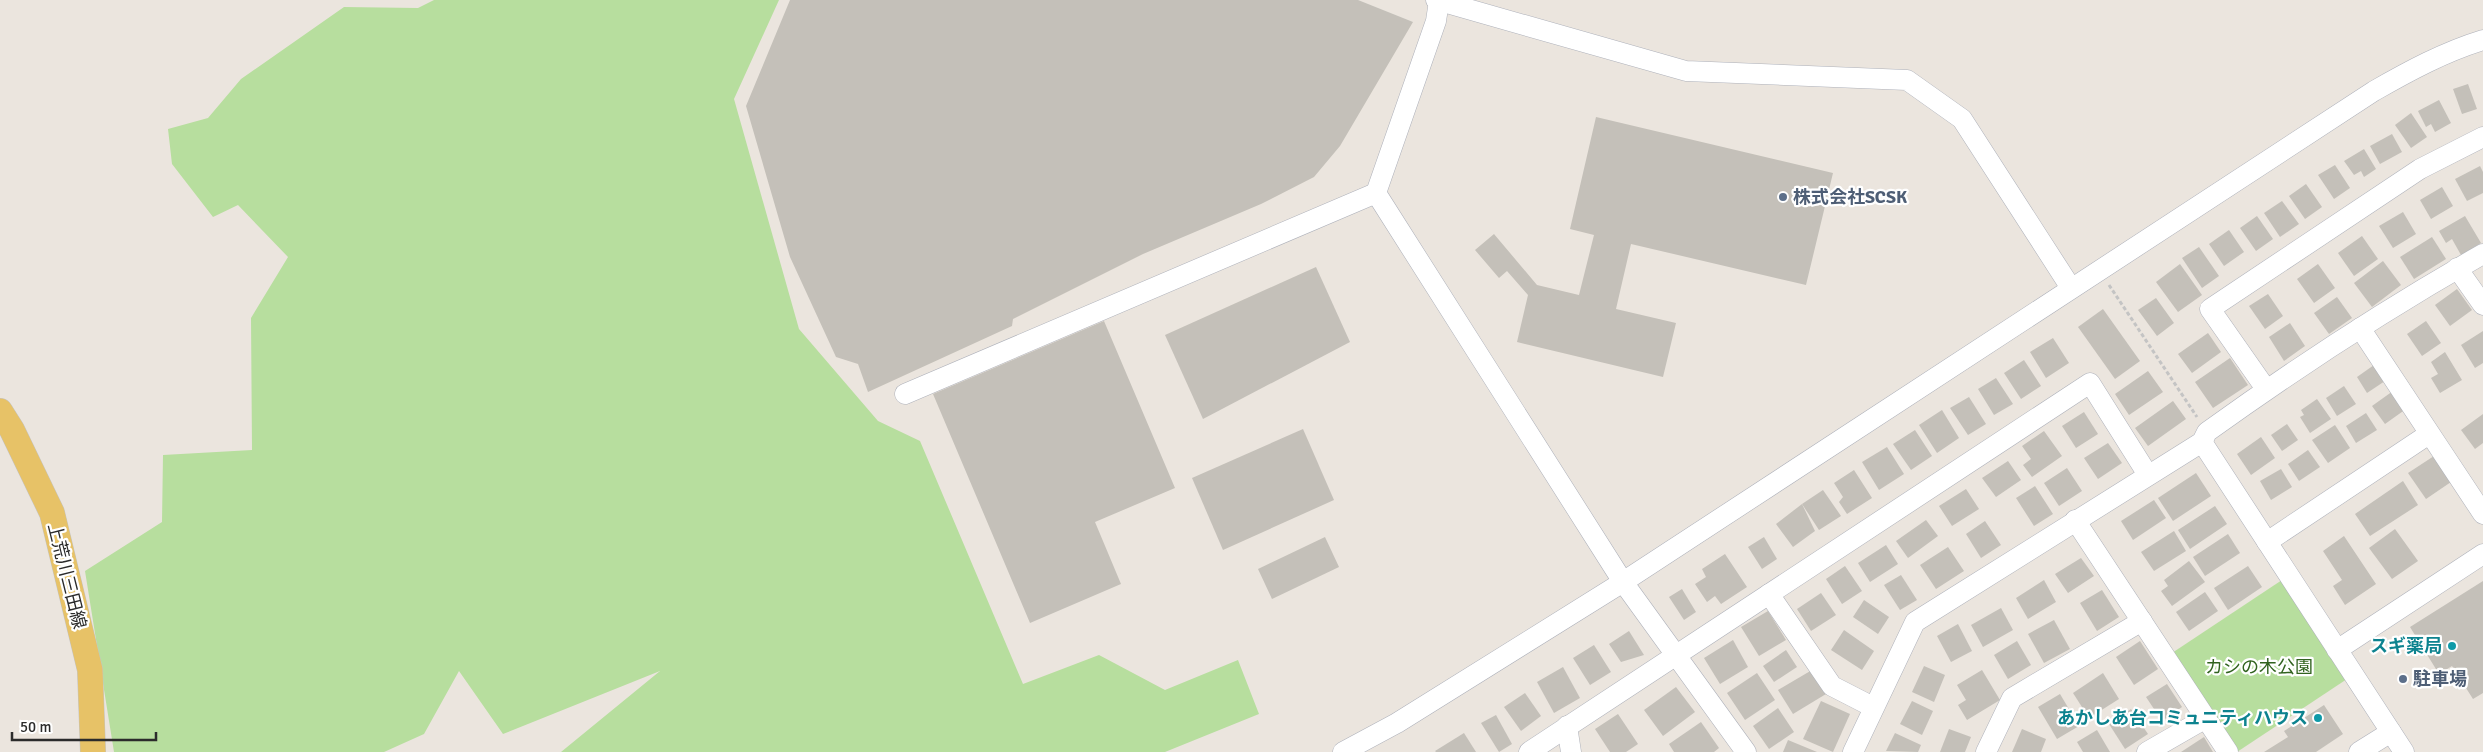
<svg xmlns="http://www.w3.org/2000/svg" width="2483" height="752" viewBox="0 0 2483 752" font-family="Signika,'Noto Sans JP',sans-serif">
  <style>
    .green { fill: #b7de9e }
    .building { fill: #c4c0b9 }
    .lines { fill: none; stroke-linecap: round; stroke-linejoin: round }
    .minor-casing { stroke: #aeb1ba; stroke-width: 21 }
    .major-casing { stroke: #c4c4c4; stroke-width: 26 }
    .path { stroke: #c4c4c4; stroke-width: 3; stroke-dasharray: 4 2.5; stroke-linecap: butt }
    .minor { stroke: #fff; stroke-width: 20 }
    .major { stroke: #e7c267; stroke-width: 25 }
    .service-dot { fill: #5c6f8a; stroke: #fff; stroke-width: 2 }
    .culture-dot { fill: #0f9aa8; stroke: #fff; stroke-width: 2 }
    .labels { text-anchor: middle; stroke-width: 4.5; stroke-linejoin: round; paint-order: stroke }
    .service-label { font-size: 18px; font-weight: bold; fill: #4e5e75; stroke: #fff; text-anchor: start }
    .street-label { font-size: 18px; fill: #2b2b2b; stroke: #fff }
    .culture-label { font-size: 18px; font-weight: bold; fill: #0d838f; stroke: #fff; text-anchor: end }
    .park-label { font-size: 18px; fill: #31631f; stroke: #fff }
  </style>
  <rect width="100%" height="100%" fill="#ebe5de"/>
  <g class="green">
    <polygon points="434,0 779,0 734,99 799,329 878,421 920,441 1023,684 1099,655 1165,690 1238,660 1259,714 1165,752 561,752 660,671 503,734 459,671 424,734 384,752 114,752 85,571 162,522 163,455 252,450 251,318 288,257 238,205 213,217 172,164 168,129 208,118 241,79 344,7 418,8"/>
    <polygon points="2282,580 2347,679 2237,752 2172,653"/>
  </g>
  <g class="building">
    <polygon points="790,0 1358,0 1413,22 1340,146 1314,177 1261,204 1143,254 1013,319 1012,326 868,392 858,364 836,357 790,257 746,106"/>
    <polygon points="2468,84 2477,109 2462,114 2453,89"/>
    <polygon points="2439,100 2451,123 2435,132 2431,124 2426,127 2418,111"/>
    <polygon points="2411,113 2427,137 2411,148 2395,125"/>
    <polygon points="1596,117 1833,173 1806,285 1631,244 1616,309 1676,323 1663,377 1517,342 1528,295 1507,271 1499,278 1475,250 1494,234 1537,285 1579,295 1594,235 1570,229"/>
    <polygon points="2392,134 2402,152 2380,164 2370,146"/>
    <polygon points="2364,149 2376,169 2364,177 2361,171 2354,175 2344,161"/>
    <polygon points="2335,165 2350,188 2334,199 2318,175"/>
    <polygon points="2480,166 2483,172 2483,193 2467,201 2455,179"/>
    <polygon points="2306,184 2322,207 2305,219 2289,196"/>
    <polygon points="2442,187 2453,206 2431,219 2420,200"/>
    <polygon points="2282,201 2299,224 2280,237 2264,213"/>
    <polygon points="2403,212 2416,234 2393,248 2379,226"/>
    <polygon points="2257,216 2273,239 2256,251 2240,228"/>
    <polygon points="2465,216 2481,243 2461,255 2452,239 2446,243 2439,231"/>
    <polygon points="2229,230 2244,252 2224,266 2209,244"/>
    <polygon points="2362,236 2378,259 2354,276 2338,253"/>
    <polygon points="2432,237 2446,259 2414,279 2400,257"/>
    <polygon points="2199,247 2219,276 2202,288 2182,258"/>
    <polygon points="2383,261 2401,285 2372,307 2354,283"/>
    <polygon points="2180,264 2202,295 2178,312 2156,282"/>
    <polygon points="2318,264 2335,288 2314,303 2297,279"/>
    <polygon points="1316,267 1350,342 1203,419 1165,335"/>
    <polygon points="2457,289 2472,310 2450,326 2435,305"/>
    <polygon points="2268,294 2283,316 2265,329 2249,306"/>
    <polygon points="2337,297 2352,318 2329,334 2314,313"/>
    <polygon points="2156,298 2174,323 2157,336 2138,310"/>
    <polygon points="2103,309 2140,361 2115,379 2078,327"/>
    <polygon points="1104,321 1175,488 1095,522 1121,584 1030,623 933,394"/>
    <polygon points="2426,321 2441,343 2422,356 2407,334"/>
    <polygon points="2290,323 2305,346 2284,361 2269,337"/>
    <polygon points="2483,331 2483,363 2475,368 2461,345"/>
    <polygon points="2208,333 2221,352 2192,373 2178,354"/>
    <polygon points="2053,338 2069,363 2046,378 2030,352"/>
    <polygon points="2445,352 2462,380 2440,393 2431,378 2438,374 2431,362"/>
    <polygon points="2230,358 2248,385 2213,408 2195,382"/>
    <polygon points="2024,360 2041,386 2021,399 2004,373"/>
    <polygon points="2374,365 2385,381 2367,393 2357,377"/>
    <polygon points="2148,371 2163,392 2129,415 2115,394"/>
    <polygon points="1996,378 2013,404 1994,415 1978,389"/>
    <polygon points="2344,386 2356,404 2337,416 2326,398"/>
    <polygon points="2393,391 2406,409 2385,424 2372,406"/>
    <polygon points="1969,397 1986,424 1968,435 1950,408"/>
    <polygon points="2317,399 2331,419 2310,433 2300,417 2304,415 2301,410"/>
    <polygon points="2173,401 2186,419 2148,446 2135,428"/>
    <polygon points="1942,410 1959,438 1937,453 1919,425"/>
    <polygon points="2084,412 2098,434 2076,448 2062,426"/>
    <polygon points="2366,413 2377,430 2356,443 2346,426"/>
    <polygon points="2483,414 2483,443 2475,449 2461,430"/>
    <polygon points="2287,424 2298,440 2282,451 2271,435"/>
    <polygon points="2335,425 2350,448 2328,463 2312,440"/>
    <polygon points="1303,429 1334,500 1223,550 1192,478"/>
    <polygon points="1915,430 1932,456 1911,470 1893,444"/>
    <polygon points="2044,431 2062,456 2032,477 2023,465 2031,459 2022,446"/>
    <polygon points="2261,437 2275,458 2251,475 2237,454"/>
    <polygon points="2108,443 2122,463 2098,479 2084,458"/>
    <polygon points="1887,447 1904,474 1879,490 1862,462"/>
    <polygon points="2308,450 2320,467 2299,481 2288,464"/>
    <polygon points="2434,456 2451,482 2426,499 2408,473"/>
    <polygon points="2008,461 2021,480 1996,497 1982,478"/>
    <polygon points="2067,468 2082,491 2059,506 2044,483"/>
    <polygon points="2281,469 2292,487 2271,500 2260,481"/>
    <polygon points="1854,470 1872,498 1847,514 1839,502 1843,497 1834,483"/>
    <polygon points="2196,473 2211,496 2173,521 2158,498"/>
    <polygon points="2403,481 2418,505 2370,536 2355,514"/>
    <polygon points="2035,486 2053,514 2034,526 2016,498"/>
    <polygon points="1966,489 1979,509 1952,526 1939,506"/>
    <polygon points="1823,490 1841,516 1819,530 1802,504"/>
    <polygon points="2154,500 2166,518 2133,540 2121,521"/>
    <polygon points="1802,504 1815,531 1793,547 1776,524"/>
    <polygon points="2215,506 2227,524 2190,549 2178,530"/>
    <polygon points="1926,520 1938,536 1908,558 1896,541"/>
    <polygon points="1985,521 2001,545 1981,558 1966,534"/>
    <polygon points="2395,529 2418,561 2392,579 2369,548"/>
    <polygon points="2174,531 2186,551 2154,571 2141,552"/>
    <polygon points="2228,534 2240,553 2205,576 2193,557"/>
    <polygon points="2344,536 2376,584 2345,605 2333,586 2342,580 2323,551"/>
    <polygon points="1325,537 1339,567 1272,599 1258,569"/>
    <polygon points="1764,537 1777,559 1762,569 1748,547"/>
    <polygon points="1886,545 1898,564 1870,582 1858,563"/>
    <polygon points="1948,547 1964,571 1936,589 1920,565"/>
    <polygon points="1725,554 1747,587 1721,604 1715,596 1707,602 1695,584 1706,577 1702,569"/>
    <polygon points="2081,558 2094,576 2068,593 2055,574"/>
    <polygon points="2189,561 2205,582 2172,606 2161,591 2168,586 2164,580"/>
    <polygon points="1845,566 1862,591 1842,604 1826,579"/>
    <polygon points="2248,566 2262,587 2228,610 2214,588"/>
    <polygon points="1901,575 1917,600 1900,610 1884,585"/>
    <polygon points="2044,580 2056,602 2028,619 2016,598"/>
    <polygon points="2483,581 2483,693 2473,699 2452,666 2439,674 2410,627"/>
    <polygon points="1682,589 1696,612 1684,620 1669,597"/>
    <polygon points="2102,590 2119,617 2097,631 2080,603"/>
    <polygon points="2205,592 2218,611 2189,631 2176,612"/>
    <polygon points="1821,593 1836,615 1811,631 1797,609"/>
    <polygon points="1864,600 1889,617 1878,634 1853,617"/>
    <polygon points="2001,608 2013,630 1983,647 1971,625"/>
    <polygon points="1768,611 1786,640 1759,656 1741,627"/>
    <polygon points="2054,620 2070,649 2044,663 2028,634"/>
    <polygon points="1958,624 1972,651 1951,662 1937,636"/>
    <polygon points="1844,630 1874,651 1862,670 1831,650"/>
    <polygon points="1629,631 1644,655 1621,662 1609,644"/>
    <polygon points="1733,640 1748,667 1720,684 1704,658"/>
    <polygon points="2017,641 2031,665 2008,679 1994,655"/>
    <polygon points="2140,641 2158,669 2134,685 2116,657"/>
    <polygon points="1594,645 1611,672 1590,685 1573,658"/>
    <polygon points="1786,650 1797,667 1774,682 1763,666"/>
    <polygon points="1924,666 1945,675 1934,702 1912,692"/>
    <polygon points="1563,667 1580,698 1554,713 1537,682"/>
    <polygon points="1812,670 1826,694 1793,714 1778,690"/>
    <polygon points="1982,670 2000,700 1967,720 1958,705 1966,700 1957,685"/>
    <polygon points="1757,673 1775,700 1745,720 1727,693"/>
    <polygon points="2103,673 2119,699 2089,718 2073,693"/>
    <polygon points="2167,684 2182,707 2162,721 2146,697"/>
    <polygon points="1676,687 1695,712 1663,736 1644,710"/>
    <polygon points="1525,693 1541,716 1521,731 1504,707"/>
    <polygon points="2060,694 2079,726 2057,739 2038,707"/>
    <polygon points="1821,701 1850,714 1833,752 1803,739"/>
    <polygon points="1912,701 1933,711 1922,735 1900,724"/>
    <polygon points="2324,705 2343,734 2316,752 2264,752 2288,737 2284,731"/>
    <polygon points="1778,708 1794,732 1769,749 1753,726"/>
    <polygon points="2131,709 2148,734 2125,749 2109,724"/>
    <polygon points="1618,714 1638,744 1626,752 1610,752 1595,729"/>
    <polygon points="1496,715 1512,744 1499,752 1481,723"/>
    <polygon points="1701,722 1719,748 1714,752 1674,752 1669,744"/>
    <polygon points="1949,729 1971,737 1965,752 1940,752"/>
    <polygon points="2022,729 2046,739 2041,752 2012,752"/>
    <polygon points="2097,730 2110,752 2083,752 2077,742"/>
    <polygon points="1464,733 1476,752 1436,752 1435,751"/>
    <polygon points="1895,733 1921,745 1918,752 1886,751"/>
    <polygon points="2204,737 2213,752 2181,752"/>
    <polygon points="1788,740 1817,752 1783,752"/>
  </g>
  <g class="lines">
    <defs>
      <g id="minor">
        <polyline points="1436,0 1686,71 1907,80 1962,119 2071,288"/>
        <polyline points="1439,1 1436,21 1376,193 1623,582 1746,752"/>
        <polyline points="2457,268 2483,305"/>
        <polyline points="2360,328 2483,514"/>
        <polyline points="2266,389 2210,309 2420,169 2483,137"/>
        <polyline points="905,394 1376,193"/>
        <polyline points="2202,442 2404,752"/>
        <polyline points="2075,520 2228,752"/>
        <polyline points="2267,542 2429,434"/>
        <polyline points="1769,594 1832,686 1873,707"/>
        <polyline points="2337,650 2483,554"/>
        <polyline points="1567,726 1571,752"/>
        <path d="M1343,752L1397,723L1623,582L2374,91C2409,71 2444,52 2483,40"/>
        <polyline points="1529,752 2090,383 2148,475"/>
        <path d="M1853,752L1915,622L2202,442L2207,432C2296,368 2388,308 2483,254"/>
        <polyline points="1986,752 2012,698 2142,621"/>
        <polyline points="2147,752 2206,718"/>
        <polyline points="2359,752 2391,732"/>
      </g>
      <polyline id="major" points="0,411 12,430 52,513 90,670 93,752"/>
    </defs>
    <use href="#minor" class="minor-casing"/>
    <use href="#major" class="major-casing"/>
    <polyline class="path" points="2109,285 2197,417"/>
    <use href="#minor" class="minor"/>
    <use href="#major" class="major"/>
  </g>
  <g class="service-dot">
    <circle cx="1783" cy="197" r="5"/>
    <circle cx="2403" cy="679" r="5"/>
  </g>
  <g class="culture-dot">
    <circle cx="2452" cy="646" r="5"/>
    <circle cx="2318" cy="718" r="5"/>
  </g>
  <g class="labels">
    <g class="service-label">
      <text x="1793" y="203">株式会社SCSK</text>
      <text x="2413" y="685">駐車場</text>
    </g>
    <g class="street-label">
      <text transform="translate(67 576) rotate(76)" y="6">上荒川三田線</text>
    </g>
    <g class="culture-label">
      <text x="2442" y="652">スギ薬局</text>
      <text x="2308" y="724">あかしあ台コミュニティハウス</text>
    </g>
    <g class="park-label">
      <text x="2259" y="673">カシの木公園</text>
    </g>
  </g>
  <path d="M12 732v8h144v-8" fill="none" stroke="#2b2b2b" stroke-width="2.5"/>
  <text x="20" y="732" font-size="15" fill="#2b2b2b" stroke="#ffffff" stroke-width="4" paint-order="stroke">50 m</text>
</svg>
